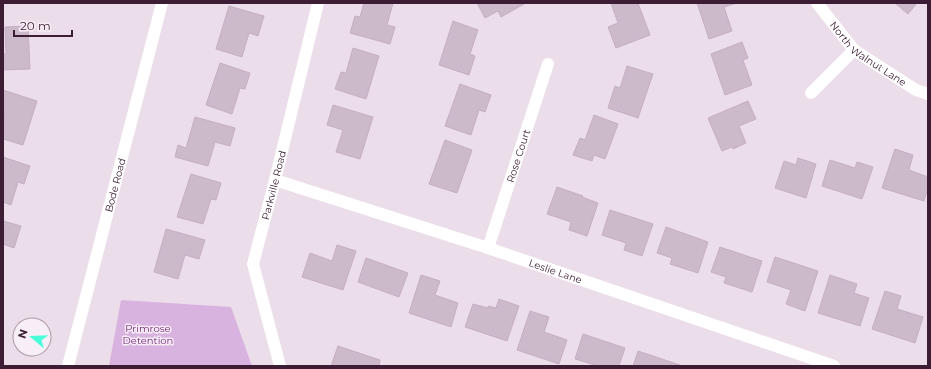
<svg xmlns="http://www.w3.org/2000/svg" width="931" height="369" viewBox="0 0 931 369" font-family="Montserrat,sans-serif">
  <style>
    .green { fill: #d8b3e0 }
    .building { fill: #ccb9ca; stroke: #c5afc2 }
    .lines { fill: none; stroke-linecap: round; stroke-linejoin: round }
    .minor { stroke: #fff; stroke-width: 12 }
    .labels { text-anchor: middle; stroke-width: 3; stroke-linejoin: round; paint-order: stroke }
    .street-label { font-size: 10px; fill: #3d1d34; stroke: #f8eef7 }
    .park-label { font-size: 10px; fill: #732378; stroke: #f8eef7 }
  </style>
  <rect width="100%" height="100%" fill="#ebddea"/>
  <polygon class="green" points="121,300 231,307 252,366 109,366"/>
  <g class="building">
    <polygon points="364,3 393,3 387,25 395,27 390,44 350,33 355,16 360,17"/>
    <polygon points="477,3 526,3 501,17 498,11 485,18"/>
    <polygon points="611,3 638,3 650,35 616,48 608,27 618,23"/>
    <polygon points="697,3 737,3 724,7 732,31 709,39"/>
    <polygon points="895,3 917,3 908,14"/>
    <polygon points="229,6 264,16 258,36 249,33 242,57 216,49"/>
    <polygon points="453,21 478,30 470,54 475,56 469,75 439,65"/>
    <polygon points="28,26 30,69 3,70 3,54 6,54 5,27"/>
    <polygon points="742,42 748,58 743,60 752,85 725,95 711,54"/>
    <polygon points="353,48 379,56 366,99 335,89 341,72 346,73"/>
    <polygon points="220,63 250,73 245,89 240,88 232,114 206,105"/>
    <polygon points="627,66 653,74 638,118 608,108 615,86 620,88"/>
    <polygon points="460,84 491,95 485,112 479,110 471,135 445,126"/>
    <polygon points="3,90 37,101 23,145 3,139 3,121 5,114 3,114"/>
    <polygon points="748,101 756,119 739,126 746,143 733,149 732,147 722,151 708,118"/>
    <polygon points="333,105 373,117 360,159 336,152 343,130 327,125"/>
    <polygon points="594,115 618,124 605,159 594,155 592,161 573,155 580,138 585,140"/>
    <polygon points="195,117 235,128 230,146 215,142 208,166 175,157 178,145 186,148"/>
    <polygon points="445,140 472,150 457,193 429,184"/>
    <polygon points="895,149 913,155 909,170 928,177 928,188 924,201 882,188"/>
    <polygon points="3,157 30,166 24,184 18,182 11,205 3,202"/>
    <polygon points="798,158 816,164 806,198 775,188 784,161 796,165"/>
    <polygon points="830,160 855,168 857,162 873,167 862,199 822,186"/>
    <polygon points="191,174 221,183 216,200 211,199 203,224 177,217"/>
    <polygon points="557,187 583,196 582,197 598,203 587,236 569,230 571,222 547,214"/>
    <polygon points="610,210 653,224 642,256 624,250 626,243 602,235"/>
    <polygon points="3,221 21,226 14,248 3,244"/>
    <polygon points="666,227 708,242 698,273 670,264 672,258 657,253"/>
    <polygon points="166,229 205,240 199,259 185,255 178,279 154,272"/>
    <polygon points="337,245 356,251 343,290 302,277 310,253 332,261"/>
    <polygon points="720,247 762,261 752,292 724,283 726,277 711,272"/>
    <polygon points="775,257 818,271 805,311 786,304 791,290 767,282"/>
    <polygon points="366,258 408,273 399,297 358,282"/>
    <polygon points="421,275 440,281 435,295 458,303 451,327 409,313"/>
    <polygon points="830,275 857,284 854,293 869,298 860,326 818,313"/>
    <polygon points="885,291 901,296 897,309 923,317 915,343 872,329"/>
    <polygon points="499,299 519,306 507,341 465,327 473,304 488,308 488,306 496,308"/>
    <polygon points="530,311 549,317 544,332 567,340 559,364 517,350"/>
    <polygon points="583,334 625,348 619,366 598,366 575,359"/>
    <polygon points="338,346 380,360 379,366 331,366"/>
    <polygon points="638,351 680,365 680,366 633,366"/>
  </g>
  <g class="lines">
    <g class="minor">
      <path id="s1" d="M817,3L854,50L916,90L928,94"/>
      <polyline points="811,93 854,50"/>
      <path id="s2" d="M275,180L488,248L834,366"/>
      <path id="s3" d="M488,248L548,64"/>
      <path id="s4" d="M68,366L162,3"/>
      <path id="s5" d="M280,366L253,264L275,180L318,3"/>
    </g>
  </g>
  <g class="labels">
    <g class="street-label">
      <text dy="4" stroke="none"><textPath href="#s1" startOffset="73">North Walnut Lane</textPath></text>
      <text dy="4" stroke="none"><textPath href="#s3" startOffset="97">Rose Court</textPath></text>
      <text dy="4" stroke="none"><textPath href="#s4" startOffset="187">Bode Road</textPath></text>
      <text dy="4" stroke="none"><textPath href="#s5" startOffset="187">Parkville Road</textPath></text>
      <text dy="4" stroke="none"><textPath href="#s2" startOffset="295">Leslie Lane</textPath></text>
    </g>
    <g class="park-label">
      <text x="148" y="332">Primrose<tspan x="148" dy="12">Detention</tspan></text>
    </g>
  </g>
  <rect width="931" height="369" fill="none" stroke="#3d1d34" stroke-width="8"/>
  <g transform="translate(32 337) rotate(289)"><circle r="19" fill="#f8eef7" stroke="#ad9aa9"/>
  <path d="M0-3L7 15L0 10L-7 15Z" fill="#48ffda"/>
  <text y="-6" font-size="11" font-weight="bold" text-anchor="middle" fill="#3d1d34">N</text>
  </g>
  <path d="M14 30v6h58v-6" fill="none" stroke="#3d1d34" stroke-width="2"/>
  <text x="20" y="30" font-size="12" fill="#3d1d34" stroke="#f8eef7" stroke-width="3" paint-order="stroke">20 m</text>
</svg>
